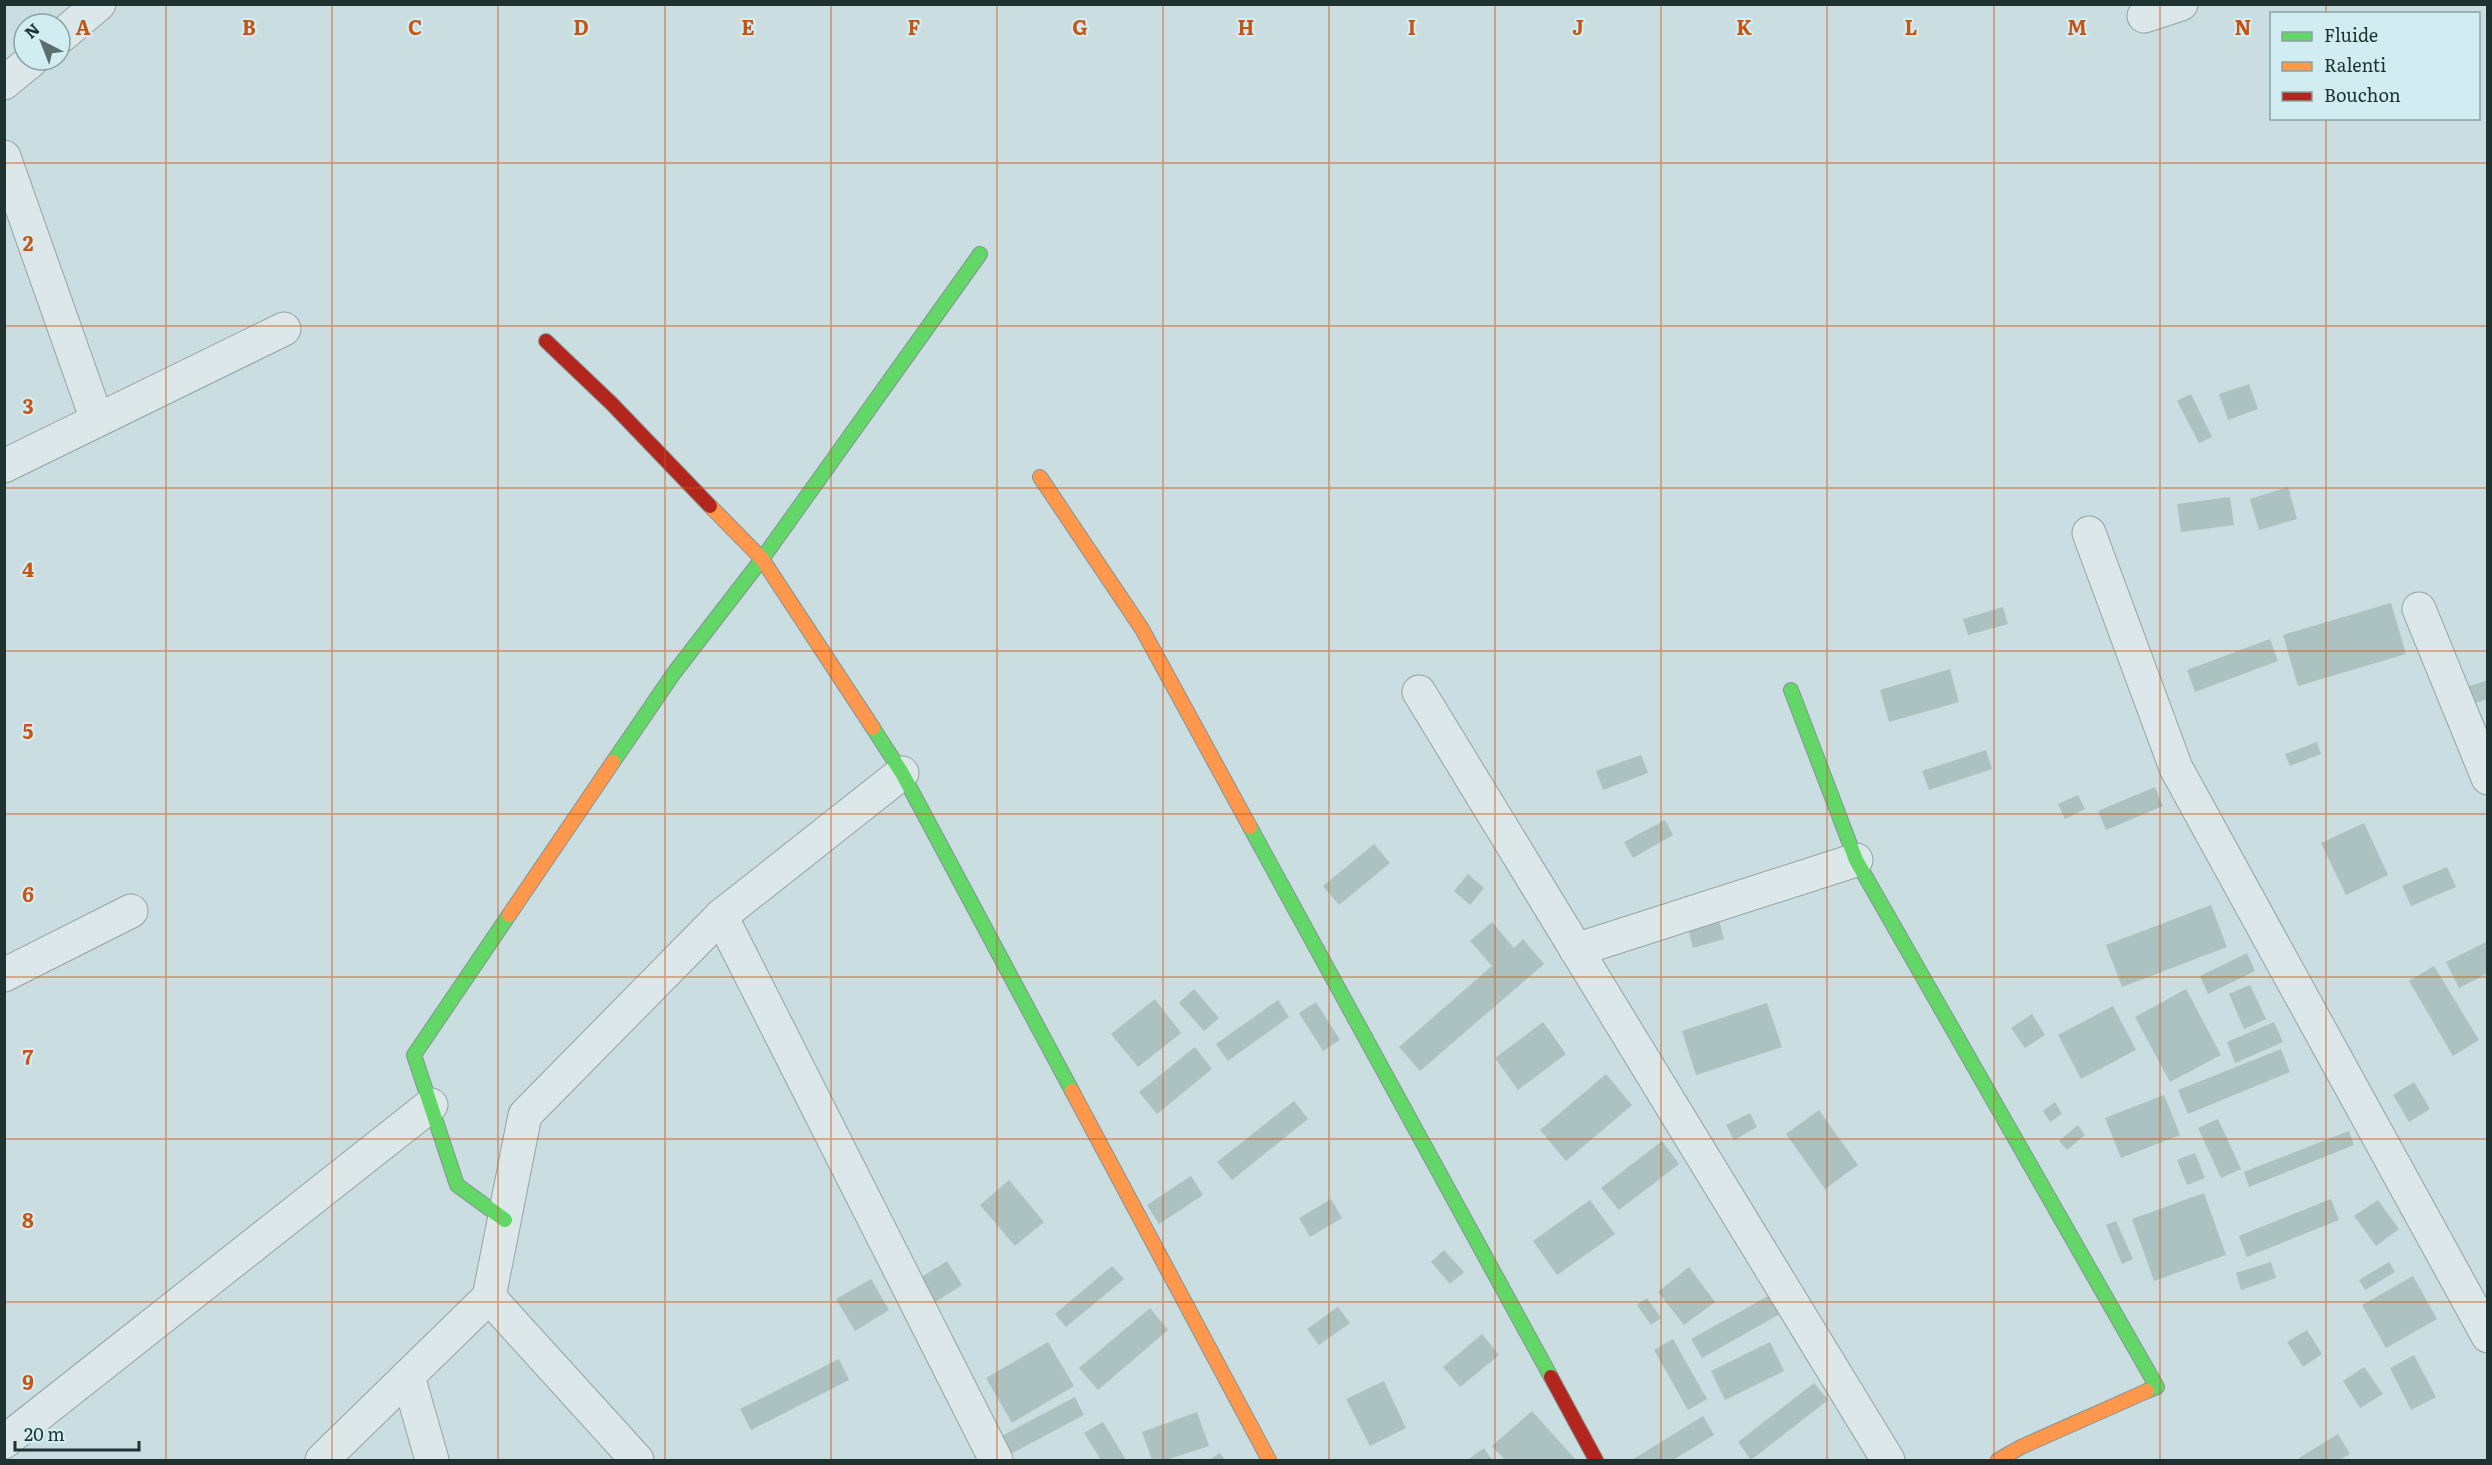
<svg xmlns="http://www.w3.org/2000/svg" width="2492" height="1465" viewBox="0 0 2492 1465" font-family="Literata,serif">
  <style>
    .building { fill: #acc2c1 }
    .lines { fill: none; stroke-linecap: round; stroke-linejoin: round }
    .street-casing { stroke: #94a3a4; stroke-width: 35 }
    .fast-casing { stroke: #849394; stroke-width: 16 }
    .slow-casing { stroke: #849394; stroke-width: 16 }
    .jam-casing { stroke: #849394; stroke-width: 16 }
    .street { stroke: #dbe7e8; stroke-width: 33 }
    .fast { stroke: #63d668; stroke-width: 14 }
    .slow { stroke: #ff974d; stroke-width: 14 }
    .jam { stroke: #b3261e; stroke-width: 14 }
    .grid { fill: none; stroke: #ca5311; stroke-width: 1.5; stroke-opacity: 0.55 }
    .grid-label { font-size: 20px; text-anchor: middle; font-weight: bold; fill: #ca5311; stroke: #d1edf1; stroke-width: 4.5; stroke-linejoin: round; paint-order: stroke }
  </style>
  <rect width="100%" height="100%" fill="#cadde0"/>
  <g class="building">
    <polygon points="2249,384 2258,409 2228,420 2219,394"/>
    <polygon points="2191,394 2212,437 2199,443 2177,401"/>
    <polygon points="2288,487 2297,519 2259,530 2250,499"/>
    <polygon points="2230,497 2234,525 2181,532 2177,504"/>
    <polygon points="2391,603 2406,654 2298,686 2283,635"/>
    <polygon points="2003,607 2008,624 1968,635 1963,619"/>
    <polygon points="2270,639 2278,661 2195,692 2187,670"/>
    <polygon points="1950,669 1959,702 1889,722 1880,690"/>
    <polygon points="2488,680 2488,699 2465,706 2460,689"/>
    <polygon points="2317,742 2321,754 2290,766 2285,754"/>
    <polygon points="1986,750 1992,769 1929,790 1922,771"/>
    <polygon points="1641,755 1648,773 1603,790 1596,771"/>
    <polygon points="2155,787 2163,806 2106,830 2098,811"/>
    <polygon points="2078,795 2085,809 2065,819 2058,804"/>
    <polygon points="1665,820 1673,835 1633,858 1624,842"/>
    <polygon points="2364,823 2388,875 2346,895 2321,843"/>
    <polygon points="1374,844 1390,863 1339,905 1323,886"/>
    <polygon points="2447,867 2456,887 2411,906 2402,886"/>
    <polygon points="1468,874 1484,888 1470,905 1454,891"/>
    <polygon points="2211,905 2227,947 2122,987 2106,945"/>
    <polygon points="1719,920 1724,939 1693,948 1688,929"/>
    <polygon points="1492,922 1514,948 1523,939 1544,964 1420,1071 1399,1047 1492,966 1470,941"/>
    <polygon points="2488,941 2488,973 2459,988 2446,962"/>
    <polygon points="2247,953 2255,971 2208,994 2200,976"/>
    <polygon points="2434,966 2479,1040 2453,1056 2409,981"/>
    <polygon points="2250,985 2266,1019 2244,1029 2229,994"/>
    <polygon points="1194,989 1219,1018 1204,1031 1179,1003"/>
    <polygon points="2186,989 2221,1055 2170,1082 2135,1017"/>
    <polygon points="1155,999 1181,1033 1138,1067 1111,1034"/>
    <polygon points="1278,1000 1289,1017 1228,1061 1216,1044"/>
    <polygon points="1316,1002 1340,1040 1323,1051 1299,1013"/>
    <polygon points="1767,1003 1782,1047 1696,1075 1682,1031"/>
    <polygon points="2113,1006 2136,1050 2081,1079 2058,1035"/>
    <polygon points="2032,1014 2045,1035 2025,1048 2011,1028"/>
    <polygon points="1543,1022 1566,1054 1518,1090 1495,1058"/>
    <polygon points="2274,1022 2283,1042 2235,1063 2227,1042"/>
    <polygon points="1195,1047 1212,1069 1157,1114 1139,1092"/>
    <polygon points="2281,1049 2290,1072 2188,1114 2178,1090"/>
    <polygon points="1606,1074 1632,1105 1566,1161 1540,1130"/>
    <polygon points="2414,1082 2430,1109 2409,1122 2393,1095"/>
    <polygon points="2164,1095 2180,1135 2121,1158 2105,1118"/>
    <polygon points="1294,1101 1308,1119 1232,1180 1217,1162"/>
    <polygon points="2055,1102 2062,1114 2050,1122 2043,1111"/>
    <polygon points="1819,1110 1858,1165 1825,1189 1786,1134"/>
    <polygon points="1750,1113 1757,1127 1734,1140 1726,1125"/>
    <polygon points="2218,1119 2241,1169 2221,1178 2198,1128"/>
    <polygon points="2078,1125 2085,1135 2067,1150 2059,1141"/>
    <polygon points="2349,1131 2354,1145 2249,1187 2244,1172"/>
    <polygon points="1662,1141 1679,1164 1619,1210 1601,1188"/>
    <polygon points="2195,1153 2205,1178 2187,1185 2177,1160"/>
    <polygon points="1191,1176 1203,1195 1159,1224 1147,1205"/>
    <polygon points="1009,1180 1044,1222 1015,1246 980,1205"/>
    <polygon points="2204,1193 2226,1255 2154,1281 2132,1219"/>
    <polygon points="1331,1199 1342,1218 1310,1237 1299,1218"/>
    <polygon points="2331,1199 2339,1220 2247,1257 2239,1236"/>
    <polygon points="1590,1200 1615,1234 1557,1275 1533,1241"/>
    <polygon points="2378,1200 2399,1229 2376,1246 2354,1216"/>
    <polygon points="2116,1221 2133,1259 2122,1264 2106,1225"/>
    <polygon points="1444,1250 1464,1272 1450,1284 1431,1262"/>
    <polygon points="947,1261 962,1285 926,1308 910,1284"/>
    <polygon points="2271,1262 2276,1278 2241,1290 2236,1273"/>
    <polygon points="2389,1262 2395,1272 2365,1290 2359,1280"/>
    <polygon points="1112,1266 1124,1279 1066,1327 1055,1314"/>
    <polygon points="1689,1267 1715,1302 1684,1325 1658,1292"/>
    <polygon points="2413,1276 2437,1319 2386,1348 2362,1305"/>
    <polygon points="871,1279 889,1310 855,1331 836,1299"/>
    <polygon points="1770,1295 1780,1314 1702,1358 1691,1339"/>
    <polygon points="1647,1298 1661,1318 1651,1325 1637,1305"/>
    <polygon points="1338,1307 1350,1323 1319,1345 1307,1329"/>
    <polygon points="1150,1308 1168,1330 1098,1390 1079,1368"/>
    <polygon points="2307,1330 2322,1354 2303,1367 2287,1342"/>
    <polygon points="1482,1334 1499,1355 1460,1387 1443,1367"/>
    <polygon points="1673,1339 1707,1399 1688,1410 1654,1350"/>
    <polygon points="1048,1342 1074,1386 1012,1423 986,1378"/>
    <polygon points="1770,1342 1784,1371 1725,1400 1711,1371"/>
    <polygon points="2414,1355 2436,1397 2411,1410 2390,1368"/>
    <polygon points="839,1359 849,1380 751,1430 740,1409"/>
    <polygon points="2364,1367 2383,1394 2360,1408 2343,1381"/>
    <polygon points="1384,1381 1406,1428 1370,1446 1346,1399"/>
    <polygon points="1814,1383 1828,1400 1751,1460 1738,1442"/>
    <polygon points="1075,1397 1084,1415 1003,1458 994,1440"/>
    <polygon points="1532,1411 1576,1460 1505,1460 1492,1446"/>
    <polygon points="1197,1412 1209,1446 1166,1460 1152,1460 1142,1432"/>
    <polygon points="1703,1416 1714,1435 1673,1460 1632,1460"/>
    <polygon points="1103,1422 1126,1460 1101,1460 1084,1433"/>
    <polygon points="2338,1434 2350,1454 2339,1460 2301,1460 2299,1458"/>
    <polygon points="1484,1448 1492,1460 1470,1460 1469,1459"/>
    <polygon points="1220,1453 1225,1460 1209,1460"/>
  </g>
  <g class="lines">
    <defs>
      <g id="street">
        <polyline points="2144,16 2181,4"/>
        <polyline points="60,37 99,4"/>
        <polyline points="4,83 32,60"/>
        <polyline points="4,157 97,420"/>
        <polyline points="4,466 284,329"/>
        <polyline points="2089,533 2176,768 2488,1336"/>
        <polyline points="2419,609 2488,778"/>
        <polyline points="1419,692 1888,1460"/>
        <polyline points="721,916 996,1460"/>
        <polyline points="1576,950 1856,860"/>
        <polyline points="4,975 131,911"/>
        <polyline points="489,1297 637,1460"/>
        <polyline points="408,1376 432,1460"/>
        <polyline points="4,1442 431,1105"/>
        <polyline points="322,1460 489,1297 525,1115 721,916 902,773"/>
      </g>
      <g id="fast">
        <polyline points="1791,690 1856,860 2157,1387 2147,1391"/>
        <polyline points="873,728 902,773 1072,1091"/>
        <polyline points="613,762 674,673 762,559 980,254"/>
        <polyline points="1250,827 1551,1377"/>
        <polyline points="505,1220 457,1185 414,1055 509,915"/>
      </g>
      <g id="slow">
        <polyline points="1040,477 1142,629 1250,827"/>
        <polyline points="710,506 762,559 873,728"/>
        <polyline points="509,915 613,762"/>
        <polyline points="1072,1091 1269,1460"/>
        <polyline points="1998,1460 2021,1447 2147,1391"/>
      </g>
      <g id="jam">
        <polyline points="546,341 612,404 710,506"/>
        <polyline points="1551,1377 1596,1460"/>
      </g>
    </defs>
    <use href="#street" class="street-casing"/>
    <use href="#fast" class="fast-casing"/>
    <use href="#slow" class="slow-casing"/>
    <use href="#jam" class="jam-casing"/>
    <use href="#street" class="street"/>
    <use href="#fast" class="fast"/>
    <use href="#slow" class="slow"/>
    <use href="#jam" class="jam"/>
  </g>
  <path class="grid" d="M166,4V1460M332,4V1460M498,4V1460M665,4V1460M831,4V1460M997,4V1460M1163,4V1460M1329,4V1460M1495,4V1460M1661,4V1460M1827,4V1460M1994,4V1460M2160,4V1460M2326,4V14M2326,118V1460M4,163H2488M4,326H2488M4,488H2488M4,651H2488M4,814H2488M4,977H2488M4,1139H2488M4,1302H2488"/>
  <g class="grid-label">
    <text x="83" y="35">A</text>
    <text x="249" y="35">B</text>
    <text x="415" y="35">C</text>
    <text x="581" y="35">D</text>
    <text x="748" y="35">E</text>
    <text x="914" y="35">F</text>
    <text x="1080" y="35">G</text>
    <text x="1246" y="35">H</text>
    <text x="1412" y="35">I</text>
    <text x="1578" y="35">J</text>
    <text x="1744" y="35">K</text>
    <text x="1911" y="35">L</text>
    <text x="2077" y="35">M</text>
    <text x="2243" y="35">N</text>
    <text x="28" y="251">2</text>
    <text x="28" y="414">3</text>
    <text x="28" y="577">4</text>
    <text x="28" y="739">5</text>
    <text x="28" y="902">6</text>
    <text x="28" y="1065">7</text>
    <text x="28" y="1228">8</text>
    <text x="28" y="1390">9</text>
  </g>
  <rect width="2492" height="1465" fill="none" stroke="#1e3230" stroke-width="12"/>
  <rect x="2270" y="12" width="210" height="108" fill="#d1edf1" stroke="#89a2a4" stroke-width="1.5"/>
  <rect x="2282" y="32" width="30" height="9" fill="#63d668" stroke="#89a2a4" stroke-width="1.5"/>
  <text x="2324" y="42" font-size="18" fill="#1e3230">Fluide</text>
  <rect x="2282" y="62" width="30" height="9" fill="#ff974d" stroke="#89a2a4" stroke-width="1.5"/>
  <text x="2324" y="72" font-size="18" fill="#1e3230">Ralenti</text>
  <rect x="2282" y="92" width="30" height="9" fill="#b3261e" stroke="#89a2a4" stroke-width="1.5"/>
  <text x="2324" y="102" font-size="18" fill="#1e3230">Bouchon</text>
  <g transform="translate(42 42) rotate(318)"><circle r="28" fill="#d1edf1" stroke="#89a2a4" stroke-width="1.5"/>
  <path d="M0-4.5L10 22L0 15L-10 22Z" fill="#5a6e6e"/>
  <text y="-9" font-size="16" font-weight="bold" text-anchor="middle" fill="#1e3230">N</text>
  </g>
  <path d="M15 1441v9h124v-9" fill="none" stroke="#1e3230" stroke-width="3"/>
  <text x="24" y="1441" font-size="18" fill="#1e3230" stroke="#d1edf1" stroke-width="4.5" paint-order="stroke">20 m</text>
</svg>
